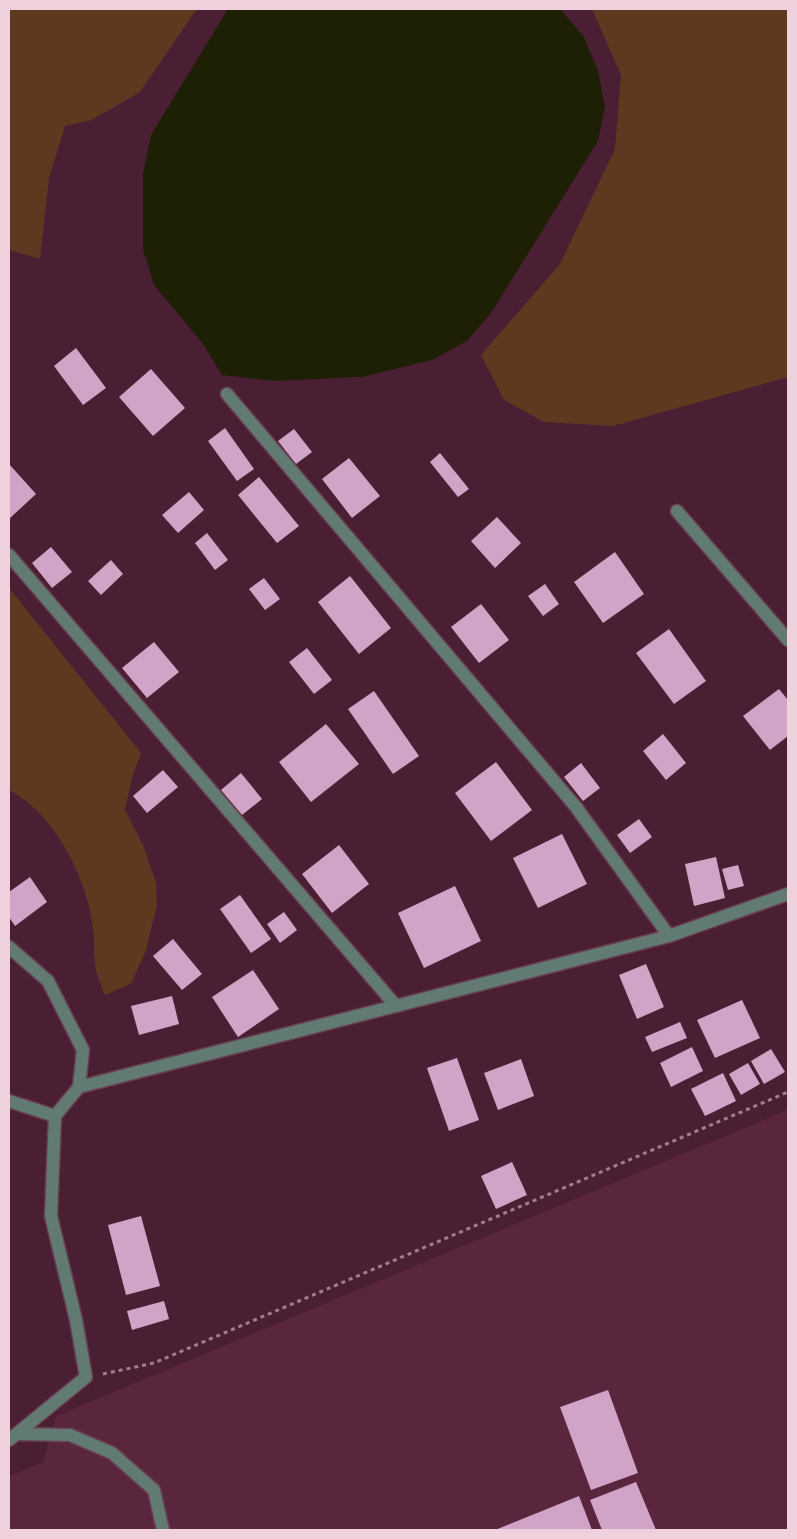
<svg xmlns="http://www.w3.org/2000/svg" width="797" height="1539" viewBox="0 0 797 1539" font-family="'DejaVu Sans',sans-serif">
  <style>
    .built { fill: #59263d }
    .green { fill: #5e3920 }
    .water { fill: #1e2006 }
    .building { fill: #d1a3c7 }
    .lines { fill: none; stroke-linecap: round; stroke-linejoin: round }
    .minor-casing { stroke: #683f51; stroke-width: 15 }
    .path { stroke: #a27e8d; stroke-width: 3; stroke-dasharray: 4 4; stroke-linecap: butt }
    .minor { stroke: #617b72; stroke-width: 12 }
  </style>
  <rect width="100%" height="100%" fill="#4b1f33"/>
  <polygon class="built" points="788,1110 788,1530 9,1530 9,1476 43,1462 56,1416"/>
  <g class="green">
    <polygon points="9,9 197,9 139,93 91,120 65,126 49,178 40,259 9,250"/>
    <polygon points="592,9 788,9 788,377 613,426 544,422 504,400 481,355 560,264 615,149 621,75"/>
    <path d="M9,588L141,753L132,778L125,810L143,845L156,883L157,905L146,950L131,984L105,995C102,987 98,978 96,970C93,954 95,937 92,921C84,873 53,812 9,790Z"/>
  </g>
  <polygon class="water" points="228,9 560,9 584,37 598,71 605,107 598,141 491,313 467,341 432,360 362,377 274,381 222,375 203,344 154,285 143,249 143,174 151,135"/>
  <g class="building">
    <polygon points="76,348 106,388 83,405 54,366"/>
    <polygon points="151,369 185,408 153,436 119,397"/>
    <polygon points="225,428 254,469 237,481 208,441"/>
    <polygon points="294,429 312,452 296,464 278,441"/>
    <polygon points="440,453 469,489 458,497 430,462"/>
    <polygon points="349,458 380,496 352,518 322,479"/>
    <polygon points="9,464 36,494 9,519"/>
    <polygon points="259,477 299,526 277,543 238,495"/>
    <polygon points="189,492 204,510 178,533 162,515"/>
    <polygon points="497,517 521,543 495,568 471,541"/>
    <polygon points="207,533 228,560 215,570 195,543"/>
    <polygon points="51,547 72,572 52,588 32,563"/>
    <polygon points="615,552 644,594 603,623 574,582"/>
    <polygon points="111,560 123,574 101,595 88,581"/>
    <polygon points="350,576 391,628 359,654 318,602"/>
    <polygon points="264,578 280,599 265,610 249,589"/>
    <polygon points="545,584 559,604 543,616 528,596"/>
    <polygon points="481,604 509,640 479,663 451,627"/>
    <polygon points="669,629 706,681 674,704 636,653"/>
    <polygon points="154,642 179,672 147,698 122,668"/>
    <polygon points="307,648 332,680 314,694 289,662"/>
    <polygon points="779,689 788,700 788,736 770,750 743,716"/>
    <polygon points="374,691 419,756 393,774 348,709"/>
    <polygon points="326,724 359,764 311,802 279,762"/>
    <polygon points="663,734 686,763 666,780 643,751"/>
    <polygon points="496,762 532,810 491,841 455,793"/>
    <polygon points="581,763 600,788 583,801 564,777"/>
    <polygon points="163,770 178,787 147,813 133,796"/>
    <polygon points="241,773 262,799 242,815 221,790"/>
    <polygon points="639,819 652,837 630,853 617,835"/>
    <polygon points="562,834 587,884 538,908 513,858"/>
    <polygon points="339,845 369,884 332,913 302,874"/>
    <polygon points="716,857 725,898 694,906 685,864"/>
    <polygon points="738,865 744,886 728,890 722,869"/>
    <polygon points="30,877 47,902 15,926 9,917 9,892"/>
    <polygon points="455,886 481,941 424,968 398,913"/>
    <polygon points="240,895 271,939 251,953 220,909"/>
    <polygon points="284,912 297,930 280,943 267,924"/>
    <polygon points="173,939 202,974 182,990 153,956"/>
    <polygon points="646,964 664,1007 637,1019 619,975"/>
    <polygon points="253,970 279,1009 238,1037 212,997"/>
    <polygon points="172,996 179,1024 139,1035 131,1006"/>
    <polygon points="742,1000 760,1038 715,1058 697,1020"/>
    <polygon points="680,1022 687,1038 652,1052 645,1037"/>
    <polygon points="692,1047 703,1071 671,1087 660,1063"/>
    <polygon points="771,1049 785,1072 764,1084 751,1061"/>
    <polygon points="457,1058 479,1120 449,1131 427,1068"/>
    <polygon points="521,1059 534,1096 498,1110 484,1073"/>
    <polygon points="748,1063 760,1084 741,1095 729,1074"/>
    <polygon points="723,1073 736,1101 705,1116 691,1089"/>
    <polygon points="512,1162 527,1195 496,1209 481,1176"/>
    <polygon points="141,1216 160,1286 126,1295 108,1225"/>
    <polygon points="164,1301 169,1319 132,1330 127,1311"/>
    <polygon points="608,1390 638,1473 591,1490 560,1407"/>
    <polygon points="636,1482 656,1530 602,1530 590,1500"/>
    <polygon points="579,1496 592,1530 495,1530"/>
  </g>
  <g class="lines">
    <defs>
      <g id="minor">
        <polyline points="227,394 576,807 669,936"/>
        <polyline points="677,511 788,640"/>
        <polyline points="9,555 396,1006"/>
        <polyline points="9,947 48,981 83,1050 79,1087 55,1116 51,1216 76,1320 86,1377 9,1440"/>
        <polyline points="79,1087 669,936 788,894"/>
        <polyline points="9,1101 55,1116"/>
        <polyline points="17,1434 70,1435 112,1453 154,1490 163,1530"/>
      </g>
    </defs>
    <use href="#minor" class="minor-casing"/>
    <polyline class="path" points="103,1374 154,1363 788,1092"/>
    <use href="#minor" class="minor"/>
  </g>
  <rect width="797" height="1539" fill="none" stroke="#eed1dc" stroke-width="20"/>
</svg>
